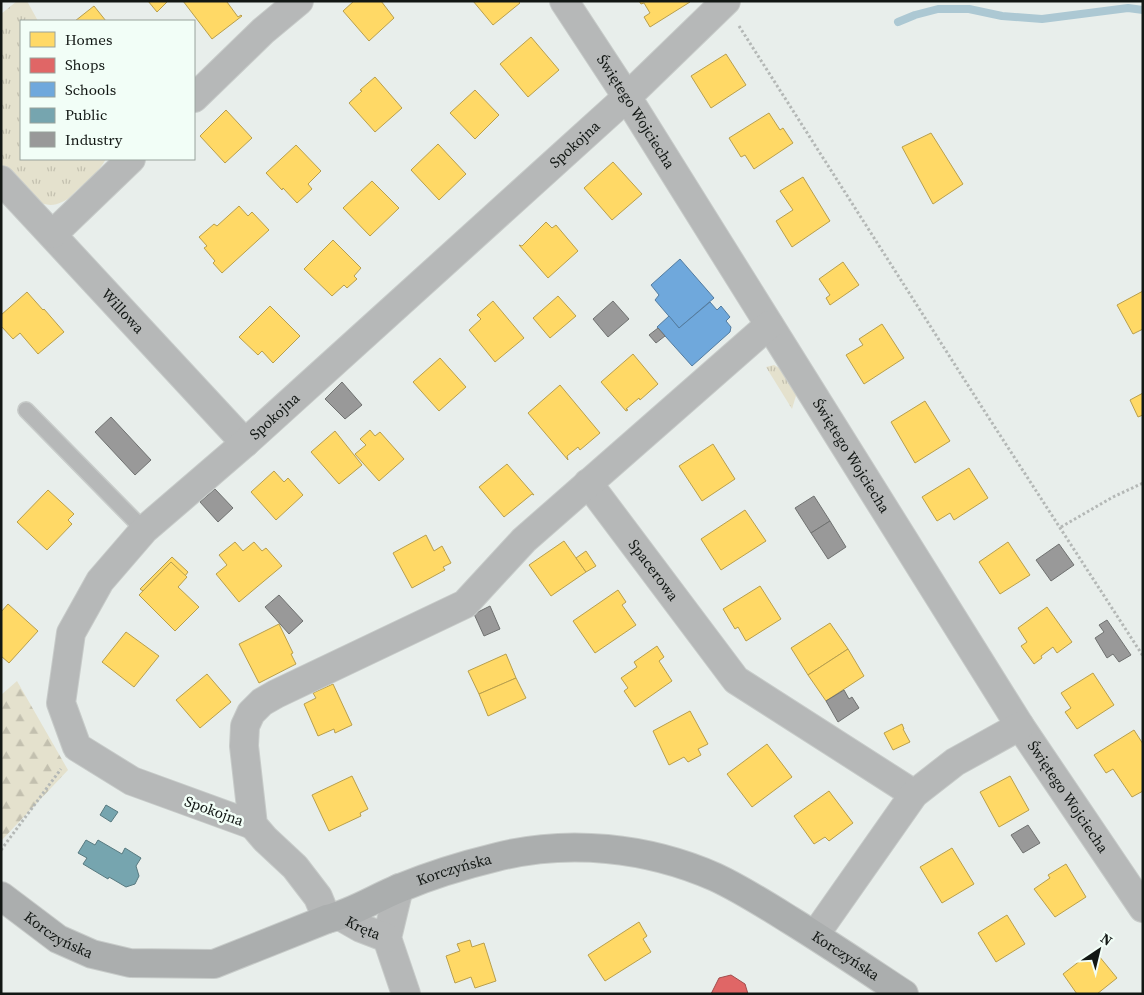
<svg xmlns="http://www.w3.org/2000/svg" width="1144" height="995" viewBox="0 0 1144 995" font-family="'Source Serif 4',serif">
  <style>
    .grass { fill: url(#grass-tufts) }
    .forest { fill: url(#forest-firs) }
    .homes { fill: #ffd966; stroke: #b89f4d }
    .shops { fill: #e06666; stroke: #a24e4d }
    .schools { fill: #6fa8dc; stroke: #537ca0 }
    .public { fill: #76a5af; stroke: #587a80 }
    .industry { fill: #999; stroke: #707271 }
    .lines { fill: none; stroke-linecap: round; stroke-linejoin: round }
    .stream { stroke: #acc8d3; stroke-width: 8 }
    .service-casing { stroke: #c7cbc9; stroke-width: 18 }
    .minor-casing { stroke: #c7cbc9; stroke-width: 30 }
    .secondary-casing { stroke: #c7cbc9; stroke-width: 30 }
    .path { stroke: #b4b8b6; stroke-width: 3; stroke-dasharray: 2.5 2.5; stroke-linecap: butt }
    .service { stroke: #b6b8b8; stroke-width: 15 }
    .minor { stroke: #b6b8b8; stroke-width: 28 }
    .secondary { stroke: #abaeae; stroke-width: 28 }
    .labels { text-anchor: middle; stroke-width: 5; stroke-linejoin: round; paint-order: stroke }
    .street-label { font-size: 15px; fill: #121714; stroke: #f2fef7 }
  </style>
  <defs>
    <pattern id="grass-tufts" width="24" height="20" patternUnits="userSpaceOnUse" patternTransform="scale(1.25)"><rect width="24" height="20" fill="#e4e1cd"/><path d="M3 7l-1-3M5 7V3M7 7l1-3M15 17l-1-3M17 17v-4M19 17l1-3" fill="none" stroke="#c3c0af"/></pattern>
    <pattern id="forest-firs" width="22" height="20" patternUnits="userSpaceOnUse" patternTransform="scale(1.25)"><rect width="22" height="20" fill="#e4e1cd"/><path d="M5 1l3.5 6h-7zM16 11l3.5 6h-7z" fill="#c3c0af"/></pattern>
  </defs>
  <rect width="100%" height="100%" fill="#e8eeeb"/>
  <g class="grass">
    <path d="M17,1H27L38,21H21V159H106C99,171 88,181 77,190C73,194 68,200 62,202C37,215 16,181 1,165V14Z"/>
    <polygon points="774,365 795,377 798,389 792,409 766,367"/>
  </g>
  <polygon class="forest" points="17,681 68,770 1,841 1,695"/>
  <g class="homes">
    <polygon points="148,1 168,1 157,12"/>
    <polygon points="183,1 228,1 227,2 238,17 241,15 242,16 212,39"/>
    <polygon points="381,1 394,18 369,41 343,11 354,1"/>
    <polygon points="473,1 518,1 520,3 493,25"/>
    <polygon points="639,1 690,1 690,2 650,27 644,17 650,13 644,3 641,4"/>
    <polygon points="94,6 106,21 75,21"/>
    <polygon points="531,37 559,70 528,97 500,64"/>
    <polygon points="726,54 746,85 711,108 691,76"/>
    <polygon points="375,77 402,108 375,132 349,103 362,91 360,90"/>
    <polygon points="475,90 499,115 475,139 450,113"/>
    <polygon points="226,110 252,138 225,163 200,136"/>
    <polygon points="769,113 780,130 783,128 793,143 754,169 745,155 741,157 729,138"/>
    <polygon points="931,133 963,184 933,204 902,147"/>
    <polygon points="438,144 466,174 439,200 411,170"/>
    <polygon points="296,145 321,171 308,184 312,189 297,203 283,188 282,190 266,173"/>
    <polygon points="613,162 642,194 612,220 584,188"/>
    <polygon points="803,177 830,221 792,247 776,221 793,210 780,191"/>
    <polygon points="372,181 399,208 370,236 343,208"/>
    <polygon points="239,206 248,216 252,212 269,230 222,273 213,263 215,261 204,248 207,246 199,237 214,224 217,226"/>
    <polygon points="546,222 552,228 556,225 578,251 548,278 519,245 522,246"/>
    <polygon points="333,240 361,268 354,276 357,279 347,288 344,285 332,296 304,269"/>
    <polygon points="843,262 859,285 830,305 826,298 830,295 819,279"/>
    <polygon points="1143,291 1143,329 1133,334 1117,305"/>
    <polygon points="27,292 43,310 44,309 64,332 38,354 20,333 13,339 1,326 1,315"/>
    <polygon points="558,296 576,316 550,338 533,318"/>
    <polygon points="493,301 524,338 495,362 469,330 481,319 477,315"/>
    <polygon points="270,306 300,336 273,363 262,351 258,355 239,337"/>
    <polygon points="882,324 904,358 864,384 846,355 863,345 859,339"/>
    <polygon points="633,354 658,384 640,400 639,398 626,409 628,410 626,411 601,382"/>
    <polygon points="440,358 466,387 439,411 413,382"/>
    <polygon points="560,385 600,433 580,450 578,447 567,456 568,460 528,413"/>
    <polygon points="1143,393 1143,415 1138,417 1130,400"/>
    <polygon points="925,401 950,441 915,463 891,422"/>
    <polygon points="370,430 375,436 380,432 404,459 379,481 355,454 366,445 360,439"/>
    <polygon points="335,431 362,465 339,484 311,452"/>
    <polygon points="713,444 735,479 702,501 679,466"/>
    <polygon points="507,464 534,495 532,494 504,517 479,487"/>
    <polygon points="969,468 988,498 954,520 950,513 937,521 922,497"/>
    <polygon points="274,471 284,482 288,478 303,495 276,520 251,492"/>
    <polygon points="48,490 74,514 68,520 72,524 47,550 17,522"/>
    <polygon points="745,510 766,541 721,570 701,539"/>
    <polygon points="426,535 434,551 442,546 451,563 443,567 445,570 412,588 393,553"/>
    <polygon points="564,541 586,572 551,596 529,565"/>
    <polygon points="235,542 243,551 254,542 262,551 266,548 282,566 239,602 216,574 227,565 219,555"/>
    <polygon points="1008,542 1030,575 1000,594 979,562"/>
    <polygon points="586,551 596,566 586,572 576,558"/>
    <polygon points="172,557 188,572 185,576 171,562 143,591 140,589"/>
    <polygon points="171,562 187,577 178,587 199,607 175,631 139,595"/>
    <polygon points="760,586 781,619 746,641 738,627 735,629 723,609"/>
    <polygon points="618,590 626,602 622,605 636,625 595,653 573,621"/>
    <polygon points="8,604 38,631 9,663 1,656 1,612"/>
    <polygon points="1047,607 1072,642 1057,653 1053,647 1041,656 1042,658 1034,664 1021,646 1027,642 1018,628"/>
    <polygon points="830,623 848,649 808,675 791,648"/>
    <polygon points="279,624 293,653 291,654 296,664 259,683 239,644"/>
    <polygon points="126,632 159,656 134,687 102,662"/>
    <polygon points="657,646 664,657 659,661 672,681 635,707 624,691 628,688 621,678 637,667 634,662"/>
    <polygon points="848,649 864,676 826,701 808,675"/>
    <polygon points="506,654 516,678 479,694 468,671"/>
    <polygon points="1093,673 1114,705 1077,729 1065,712 1071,708 1061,693"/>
    <polygon points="207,674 231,702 200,728 176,700"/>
    <polygon points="516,678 526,698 488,716 479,694"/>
    <polygon points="333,684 352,725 335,733 334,729 318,736 304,704 316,698 313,693"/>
    <polygon points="690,711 708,744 698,749 701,755 688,762 684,757 669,765 653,731"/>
    <polygon points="902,724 904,729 903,729 910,742 893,750 884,733"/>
    <polygon points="1134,730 1143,744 1143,791 1132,797 1113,769 1106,773 1094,755"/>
    <polygon points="767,744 792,777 752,807 727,774"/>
    <polygon points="352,776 368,809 360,813 361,816 329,831 312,795"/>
    <polygon points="1010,776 1029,810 999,827 980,792"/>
    <polygon points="829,791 853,823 829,841 825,837 814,844 794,816"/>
    <polygon points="952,848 974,884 942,903 920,867"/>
    <polygon points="1066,864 1086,897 1055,917 1034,889 1050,878 1048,875"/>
    <polygon points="1007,915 1025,944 996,962 978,933"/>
    <polygon points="639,922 647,936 643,939 651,952 605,981 588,955"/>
    <polygon points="470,940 472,947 484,943 496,981 475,988 471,977 455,983 446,956 460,951 457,944"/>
    <polygon points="1094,950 1117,978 1097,994 1077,994 1063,974"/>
  </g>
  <polygon class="shops" points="731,975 745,984 748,994 711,994 719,978"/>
  <g class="schools">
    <polygon points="680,259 714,298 679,328 655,300 659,295 651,285"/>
    <polygon points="710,302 717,310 721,306 730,317 726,321 731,327 730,332 692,366 657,327 669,316 679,328"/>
  </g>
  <g class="public">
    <polygon points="106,805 118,812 111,822 100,815"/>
    <polygon points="86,840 95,845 98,840 122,854 125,848 141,858 136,866 139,876 135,884 126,887 109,877 108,879 83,864 87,858 78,853"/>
  </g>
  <g class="industry">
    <polygon points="613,301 629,319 608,337 593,319"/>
    <polygon points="658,328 665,336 656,343 649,335"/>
    <polygon points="342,382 362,405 345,419 325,399"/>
    <polygon points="111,417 151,460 135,475 95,432"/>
    <polygon points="215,489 233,508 218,522 200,502"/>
    <polygon points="814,496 830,521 811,533 795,508"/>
    <polygon points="830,521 846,547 828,559 811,533"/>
    <polygon points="1059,544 1074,565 1051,581 1036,560"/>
    <polygon points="279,595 303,621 289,634 265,607"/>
    <polygon points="490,606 500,629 484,636 474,614"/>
    <polygon points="1107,620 1131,655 1119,662 1113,654 1107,658 1095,638 1104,632 1099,625"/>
    <polygon points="844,690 849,699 852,697 859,708 838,722 826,701"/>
    <polygon points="1028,825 1040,843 1023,853 1011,835"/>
  </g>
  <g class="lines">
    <polyline class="stream" points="898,22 915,15 938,9 969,9 1002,16 1042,19 1128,8 1143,10"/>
    <defs>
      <polyline id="service" points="26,410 144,530"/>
      <g id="minor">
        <path id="s1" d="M564,1L627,97L1020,726L1143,908"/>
        <polyline points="194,98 263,31 299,1"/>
        <path id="s2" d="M1,180L245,443"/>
        <polyline points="53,234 131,159"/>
        <path id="s3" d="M588,483L736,680L914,794"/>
        <path id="s4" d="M253,825L132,781L77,747L61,703L71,633L100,581L144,530L245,443L627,97L726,1"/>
        <polyline points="399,888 387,938 406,994"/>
        <path id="s5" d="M340,916L361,928L387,938"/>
        <polyline points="327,919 318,897 295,867 265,839 253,825 244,746 245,726 251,713 262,702 276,694 465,604 524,540 769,325"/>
        <polyline points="815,935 914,794 955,762 1020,726"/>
      </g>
      <g id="secondary">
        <path id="s6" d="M1,896L58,939L92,954L130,963L214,964L327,919C353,913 375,898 400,888C431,875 464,865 497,857C568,839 647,847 715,877C741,889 766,905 790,920C829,944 866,969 904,994"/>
      </g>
    </defs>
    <use href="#service" class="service-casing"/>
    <use href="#minor" class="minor-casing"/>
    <use href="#secondary" class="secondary-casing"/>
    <g class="path">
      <polyline points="739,26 985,412 1143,656"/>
      <polyline points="1061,527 1113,497 1143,483"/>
      <polyline points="1,850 61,769"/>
    </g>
    <use href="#service" class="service"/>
    <use href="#minor" class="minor"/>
    <use href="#secondary" class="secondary"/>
  </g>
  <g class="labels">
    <g class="street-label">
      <text dy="5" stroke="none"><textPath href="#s1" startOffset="132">Świętego Wojciecha</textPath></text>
      <text dy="5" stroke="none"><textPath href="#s4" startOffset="1016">Spokojna</textPath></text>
      <text dy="5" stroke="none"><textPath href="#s2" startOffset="179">Willowa</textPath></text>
      <text dy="5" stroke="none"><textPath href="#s4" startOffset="611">Spokojna</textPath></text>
      <text dy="5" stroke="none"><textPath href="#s1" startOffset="538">Świętego Wojciecha</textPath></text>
      <text dy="5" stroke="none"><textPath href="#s3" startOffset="109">Spacerowa</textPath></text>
      <text dy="5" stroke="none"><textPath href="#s1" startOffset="942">Świętego Wojciecha</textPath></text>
      <text transform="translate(214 811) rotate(20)" y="5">Spokojna</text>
      <text dy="5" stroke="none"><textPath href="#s6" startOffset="490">Korczyńska</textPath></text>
      <text dy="5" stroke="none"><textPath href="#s5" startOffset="26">Kręta</textPath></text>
      <text dy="5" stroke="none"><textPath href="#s6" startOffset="70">Korczyńska</textPath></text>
      <text dy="5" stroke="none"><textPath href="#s6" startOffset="910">Korczyńska</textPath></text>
    </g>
  </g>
  <rect width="1144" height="995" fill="none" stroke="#121714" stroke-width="5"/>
  <rect x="20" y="20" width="175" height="140" fill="#f2fef7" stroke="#98a29c"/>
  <rect x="30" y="32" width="25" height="15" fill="#ffd966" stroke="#98a29c"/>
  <text x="65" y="45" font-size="15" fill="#121714">Homes</text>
  <rect x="30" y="58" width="25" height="15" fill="#e06666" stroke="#98a29c"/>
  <text x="65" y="70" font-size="15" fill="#121714">Shops</text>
  <rect x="30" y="82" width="25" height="15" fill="#6fa8dc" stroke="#98a29c"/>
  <text x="65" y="95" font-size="15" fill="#121714">Schools</text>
  <rect x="30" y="108" width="25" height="15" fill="#76a5af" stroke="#98a29c"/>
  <text x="65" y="120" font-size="15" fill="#121714">Public</text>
  <rect x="30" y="132" width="25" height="15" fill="#999999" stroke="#98a29c"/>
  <text x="65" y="145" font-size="15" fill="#121714">Industry</text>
  <g transform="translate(1099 950) rotate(35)" stroke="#f2fef7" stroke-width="4" paint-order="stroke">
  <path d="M0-4L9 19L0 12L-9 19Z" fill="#121714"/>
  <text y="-8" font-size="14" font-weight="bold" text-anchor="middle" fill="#121714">N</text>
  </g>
</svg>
